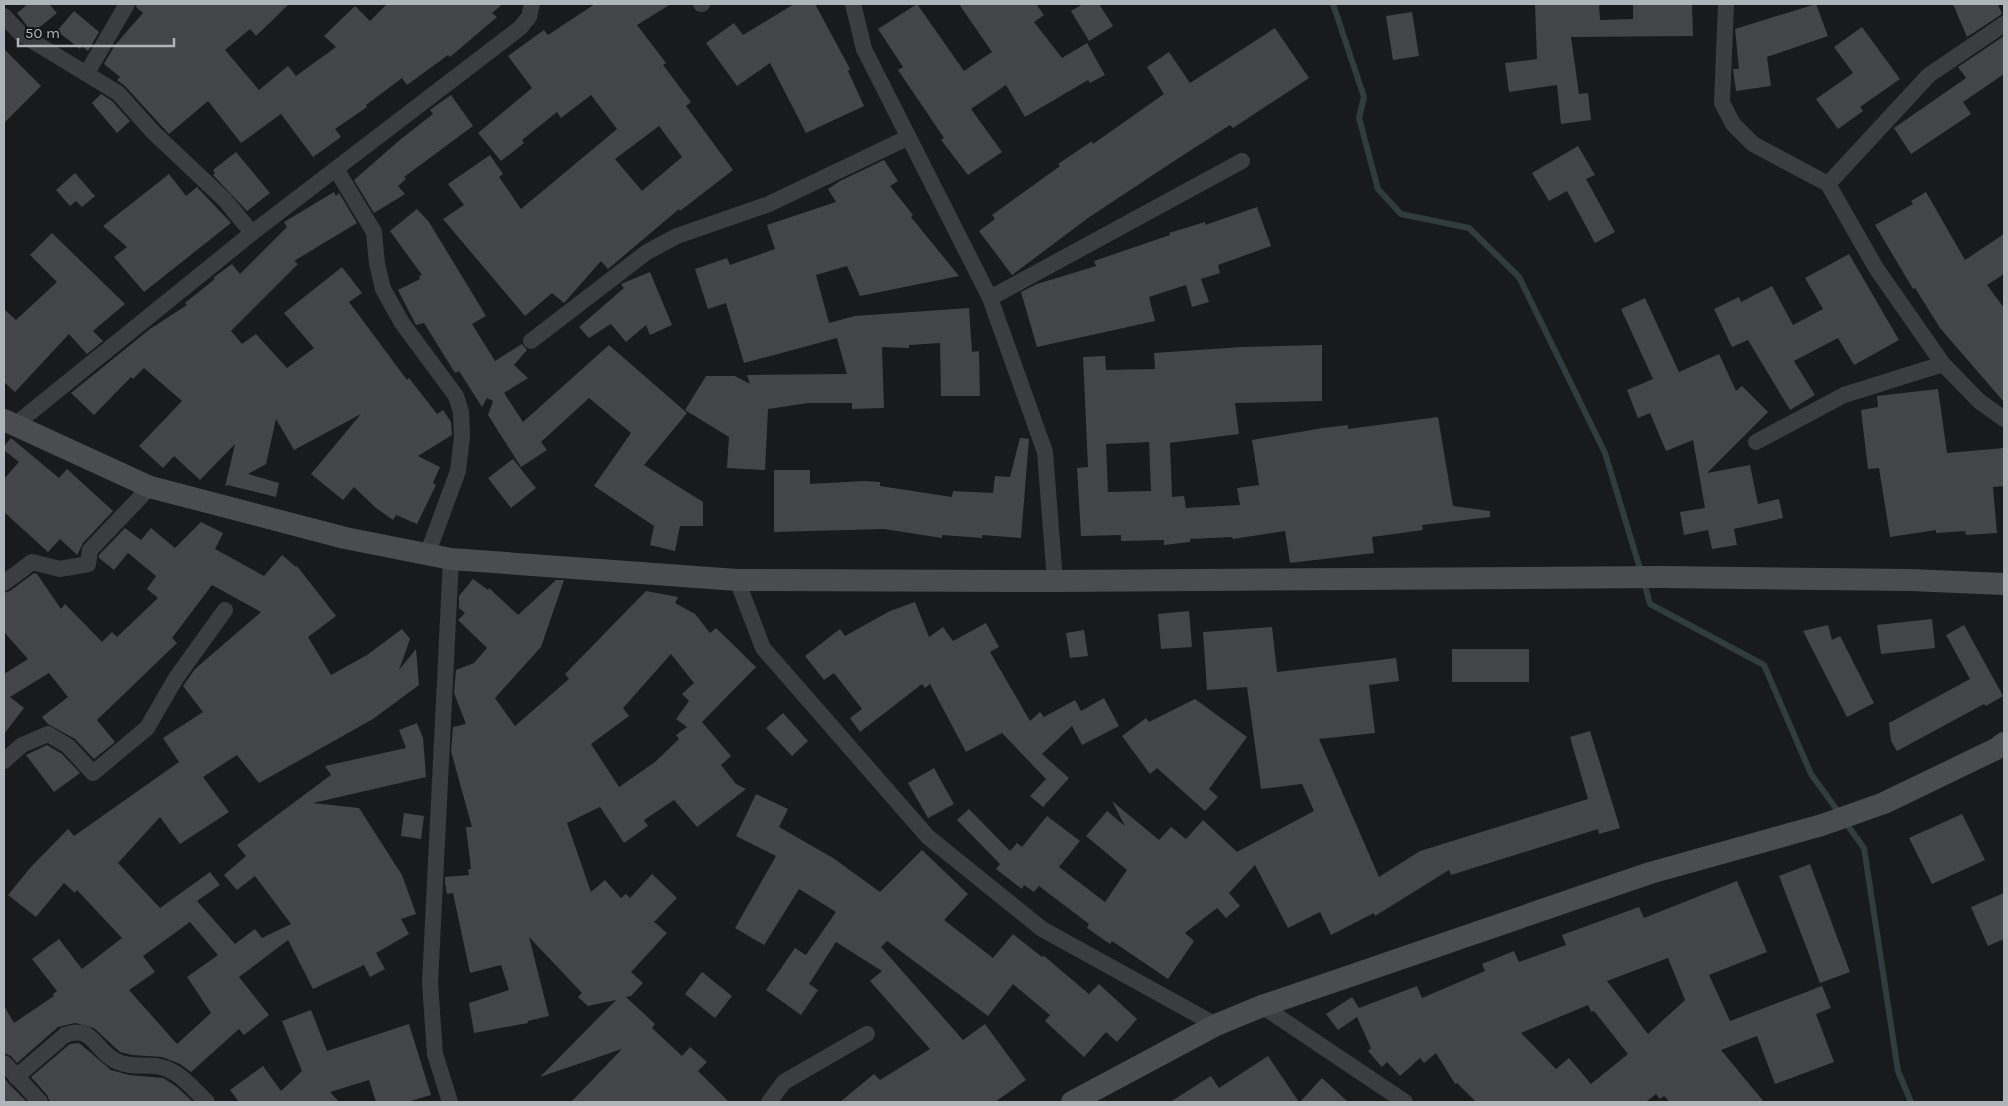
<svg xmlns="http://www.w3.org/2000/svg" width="2008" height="1106" viewBox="0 0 2008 1106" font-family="Karla,sans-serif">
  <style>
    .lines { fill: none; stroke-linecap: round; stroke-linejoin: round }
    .stream { stroke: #303d3f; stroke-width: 6 }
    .building { fill: #444549; fill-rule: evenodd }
    .minor { stroke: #3b3d40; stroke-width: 16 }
    .secondary { stroke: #494d50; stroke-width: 22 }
  </style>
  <rect width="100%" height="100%" fill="#191a1c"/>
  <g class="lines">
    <g class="stream">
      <polyline points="1333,4 1364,97 1359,118 1378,189 1401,214 1469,228 1519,277 1605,453 1641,572"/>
      <polyline points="1644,582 1650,604 1764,665 1811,774 1840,814"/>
      <polyline points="1845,822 1864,848 1898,1071 1911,1102"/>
    </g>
  </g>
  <g class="building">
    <polygon points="28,4 49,4 57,13 35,31 28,27 17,13"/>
    <polygon points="137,4 289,4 256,36 250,29 225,50 259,90 288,66 296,76 336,47 324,36 355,6 370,21 387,4 503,4 492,13 497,17 450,57 448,55 407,85 402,78 366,105 367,107 335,129 341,137 313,157 281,114 241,143 208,101 169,134 125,86 117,80 120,77 104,64 115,45 143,13 136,7"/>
    <path d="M595,4H671L637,25L666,63L663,65L691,102L686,106L733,170L680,211L679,209L608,269L601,261L564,303L552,293L525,316L443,219L464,205L448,184L490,155L503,174L499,177L521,209L617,129L591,95L561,118L557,112L522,140L524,143L501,161L478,133L532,88L508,56L544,30L548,35ZM659,126L682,157L642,191L615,159Z"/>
    <polygon points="794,4 815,4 850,69 848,71 864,106 806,133 770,63 737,86 706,43 734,23 743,35"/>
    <polygon points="917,4 964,71 992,52 959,4 1036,4 1044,15 1034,22 1062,58 1087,43 1105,75 1090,83 1088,80 1025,117 1006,85 971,109 1002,152 968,175 941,140 944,138 898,70 903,67 878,29"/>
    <polygon points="1083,4 1099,4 1113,26 1089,41 1071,11"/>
    <polygon points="1535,4 1599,4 1600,20 1633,19 1633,4 1692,4 1693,36 1571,37 1579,94 1588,93 1591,120 1561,124 1557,85 1509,92 1505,63 1537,59"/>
    <polygon points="1816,4 1828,36 1767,57 1771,86 1736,91 1733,69 1739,69 1735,29"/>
    <polygon points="1953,4 1998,4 2002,14 1967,37"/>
    <polygon points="74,11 99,32 88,51 82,46 80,49 57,31"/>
    <polygon points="1412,12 1419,56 1393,60 1386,16"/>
    <polygon points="1862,27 1900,79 1860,107 1863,111 1838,129 1816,99 1853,73 1834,47"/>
    <polygon points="1275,28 1309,78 1233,128 1230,125 1171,163 1088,218 1012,275 979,231 995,219 992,215 1060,166 1058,164 1092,141 1093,144 1164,94 1147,67 1169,52 1190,83"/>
    <polygon points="2004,36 2004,74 1963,102 1971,114 1911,154 1894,128 1966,78 1958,67"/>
    <polygon points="4,49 41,86 4,123"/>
    <polygon points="101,94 112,101 130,121 117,133 92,103"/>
    <polygon points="451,95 473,126 404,177 406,179 398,186 405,194 374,213 354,180 401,139 433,114 430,110"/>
    <polygon points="1578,146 1595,175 1586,179 1615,232 1595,243 1567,191 1549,201 1532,173"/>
    <polygon points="236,152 270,193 247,211 213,175 215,173 213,170"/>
    <polygon points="884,160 898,181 890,186 913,215 911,217 959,276 860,296 847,266 816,275 829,323 855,316 969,308 972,352 979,351 980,396 941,396 940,343 909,345 909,348 882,347 884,408 852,409 852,403 808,403 768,409 765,470 727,468 729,437 685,410 706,376 735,376 750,384 747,375 847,374 837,338 744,363 726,303 708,309 695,269 727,258 730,265 775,249 767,225 836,202 828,189 840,181"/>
    <polygon points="75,173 95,196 82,207 76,201 70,206 56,190"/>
    <polygon points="169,174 186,196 197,187 231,223 144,292 114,257 127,247 103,226"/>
    <polygon points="334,192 336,196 339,193 357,223 294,261 298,264 231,331 242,344 256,334 287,368 314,348 284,313 342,267 362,293 349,302 407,380 409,378 437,414 443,410 451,422 452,435 418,456 440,467 433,483 436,485 417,524 396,515 393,520 376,508 354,487 343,500 311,474 361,414 294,450 276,419 266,464 248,474 279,483 276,497 227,485 225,487 235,444 200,480 174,456 163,468 139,446 182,401 144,368 133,379 131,377 94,415 71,393 150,329 187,305 185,303 215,279 213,278 232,264 240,274 287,227 284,222"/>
    <polygon points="1926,192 1965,260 2004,234 2004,274 1987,285 2004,308 2004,402 1940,328 1915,288 1913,289 1875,225 1913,204 1911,201"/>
    <polygon points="1257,207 1271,246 1218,265 1220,273 1201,279 1209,302 1192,307 1186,285 1149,297 1155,321 1037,347 1021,292 1037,284 1096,266 1094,261 1170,235 1169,233 1205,222 1205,225"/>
    <polygon points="417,209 429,222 486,316 472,324 495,361 522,344 527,350 514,365 528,378 504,393 523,422 609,345 687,413 644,465 703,502 703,526 680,526 675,551 650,545 654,526 594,486 631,433 589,398 541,442 547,450 521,467 488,415 493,401 487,398 482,407 459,371 455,373 424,323 416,325 398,290 420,279 419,276 422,275 390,231"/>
    <polygon points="52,233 125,304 93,331 103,341 87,354 69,334 15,392 4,382 4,309 16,320 57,282 30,255"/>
    <polygon points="1849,254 1899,340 1854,365 1838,338 1794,361 1815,395 1790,410 1748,340 1732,347 1714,309 1739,297 1741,302 1772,286 1793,325 1823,309 1805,278"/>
    <polygon points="650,272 672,325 650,335 646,325 626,342 611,324 589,338 579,327 624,288 621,284"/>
    <polygon points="1645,298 1679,372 1719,354 1736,391 1742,386 1768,412 1707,473 1750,465 1758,504 1779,499 1783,518 1734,529 1737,545 1712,549 1708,530 1684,535 1680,512 1705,508 1693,440 1666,451 1650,413 1638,418 1627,390 1653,379 1621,309"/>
    <path d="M1322,345V401L1235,403L1239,434L1170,443L1172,497L1184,496L1186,508L1240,505L1237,488L1259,485L1252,440L1323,428L1348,425V429L1438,417L1453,506L1490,511V517L1422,525L1423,530L1372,537L1374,553L1290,563L1285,531L1233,539L1232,537L1190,539V542L1164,545V540L1121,541V535L1081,536L1077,468L1088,467L1083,357L1105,356L1106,370L1155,369L1154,353L1242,347ZM1149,442L1151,491L1108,492L1106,444Z"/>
    <polygon points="1938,389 1947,453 2004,448 2004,486 1993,487 1997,533 1966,535 1965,531 1936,533 1936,530 1890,537 1879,468 1868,469 1861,410 1878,407 1877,396"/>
    <polygon points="11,438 59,478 67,469 113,511 83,543 77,555 60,539 48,552 4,512 4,479 19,462 4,450 4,446"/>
    <polygon points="1020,438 1029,439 1021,538 982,535 982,538 942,535 942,538 884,529 774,532 774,470 810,470 810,484 864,481 880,482 880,486 952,497 953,491 993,493 995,476 1010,477"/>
    <polygon points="513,459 536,488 511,508 488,478"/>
    <path d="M201,522L223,533L215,549L264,576L282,555L296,567L297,566L336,616L308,637L331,675L367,655L402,629L410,639L399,670L416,649L419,685L373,719L259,783L237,755L203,777L229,812L180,844L160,817L118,863L160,908L210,872L220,885L197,901L235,944L255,929L262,938L291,924L255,876L237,890L224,875L246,856L237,845L331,775L325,766L406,748L399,730L417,723L423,738L426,777L313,803L359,808L402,875L416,914L401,919L409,934L376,953L385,969L370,977L364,965L313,989L288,940L239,977L269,1015L244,1035L239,1029L191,1072L180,1064L162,1057L132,1055L120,1052L94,1028L75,1023L58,1027L17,1063L11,1056L4,1053V1006L14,1023L54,996L53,994L57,991L32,959L59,939L82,969L122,938L77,890L75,893L64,883L36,917L8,895L30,868L68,829L74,836L179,762L163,738L203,712L183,686L195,669L261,612L212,585L172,638L177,643L97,720L115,742L94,759L75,739L48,724L42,717L68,697L49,673L10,697L24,708L4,734V674L28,659L4,632V593L10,591L34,573L37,574L61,609L65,604L102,642L112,632L117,637L158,598L147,589L156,576L128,553L114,570L99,558V555L125,528L141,540L151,528L175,548ZM190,922L218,955L187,977L211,1013L177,1044L129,990L155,972L143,956Z"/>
    <path d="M473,579L488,590L489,588L518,615L556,580H564L541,647L495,698L515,726L569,679L565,674L646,591L678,597L675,603L695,614L710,633L716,628L756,667L702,722L731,756L721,765L736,784L746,789L697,827L674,800L644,820L648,826L624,843L600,807L567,823L591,892L605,880L621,898L626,894L630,898L652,874L677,898L654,922L667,933L631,972L643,983L631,996L626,997L655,1024L652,1028L682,1056L690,1047L707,1062L698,1071L729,1102H571L622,1049L540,1077L616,1000L588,1006L578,997L582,993L529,937L549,1016L528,1021V1023L474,1033L469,1003L509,990L501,965L470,973L453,893L447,894L445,883V877L469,875L468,869H471L466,827H472L451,751L453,727L466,724L454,693L456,670L474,663L487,648L458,620L465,613L459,608V596ZM671,654L694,683L682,694L689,701L676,719L687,727L676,735L679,739L655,762L619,787L591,744L629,716L623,708Z"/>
    <polygon points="915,602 929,637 943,627 953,641 986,623 999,647 990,652 1030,721 1040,712 1044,717 1075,700 1081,711 1104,698 1119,726 1082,745 1072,726 1042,754 1069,778 1043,807 1030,796 1046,779 1002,733 966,752 930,684 925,688 922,684 860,732 850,718 862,709 834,673 824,680 805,656 840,629 845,636 890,611"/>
    <polygon points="1189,611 1192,647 1161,649 1158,614"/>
    <polygon points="1932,619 1935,648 1881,654 1877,625"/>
    <polygon points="1828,625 1832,640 1840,636 1874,703 1847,717 1803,631"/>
    <polygon points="1964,625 2003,696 1986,706 1984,704 1897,751 1891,741 1889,723 1970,679 1946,635"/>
    <polygon points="1272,627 1277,672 1396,658 1399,681 1369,685 1375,733 1319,739 1379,877 1420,851 1588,799 1570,737 1590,731 1620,828 1599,834 1598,829 1451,875 1449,870 1375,916 1374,913 1331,935 1320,912 1288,928 1255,865 1229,893 1240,906 1226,918 1217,908 1185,933 1194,941 1168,979 1112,941 1110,944 1087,928 1089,924 1039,886 1034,892 1024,885 1022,889 996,869 1000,864 957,820 969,809 1010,851 1017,843 1022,847 1047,816 1080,841 1059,867 1105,902 1127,870 1086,836 1107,811 1125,826 1112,801 1159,840 1171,827 1186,839 1203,820 1237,852 1314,811 1302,784 1261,789 1247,687 1207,690 1203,632"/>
    <polygon points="1084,630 1088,656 1070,658 1066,633"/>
    <rect x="1452" y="649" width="77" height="33"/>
    <polygon points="1195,699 1247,737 1209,789 1218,797 1205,811 1157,768 1150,774 1122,736 1146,718 1149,722"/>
    <polygon points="783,713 808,741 792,756 766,728"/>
    <polygon points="47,745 62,754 80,773 54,792 26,755"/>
    <polygon points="934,768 954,804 928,818 908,783"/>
    <polygon points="756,794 788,809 779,827 833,858 880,892 922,850 968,894 944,920 993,958 1013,934 1042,957 1044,956 1089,994 1099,984 1137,1019 1117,1042 1106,1032 1084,1057 1045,1021 1050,1015 1013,984 988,1016 887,941 881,947 963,1040 985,1024 1026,1080 995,1102 840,1102 874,1074 880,1080 930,1049 870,981 882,971 836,942 809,984 818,990 801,1015 766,990 795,948 806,955 836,912 799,889 764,945 735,928 776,856 736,836"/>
    <polygon points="404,813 424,816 421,839 401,836"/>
    <polygon points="1962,814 1985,860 1932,884 1909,838"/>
    <polygon points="1810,864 1850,972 1820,983 1779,876"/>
    <path d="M1737,881L1767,952L1709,975L1730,1021L1822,986L1831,1008L1816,1014L1834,1062L1775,1084L1757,1036L1721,1050L1764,1102H1670L1664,1096L1660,1099L1656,1094L1646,1102H1476L1457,1083L1455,1084L1436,1053L1424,1063L1420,1058L1400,1076L1387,1062L1382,1067L1368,1051L1371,1048L1357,1017L1338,1030L1326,1014L1352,997L1359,1008L1417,986L1422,998L1485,971L1482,964L1514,951L1519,962L1566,945L1562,935L1639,907L1644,918ZM1668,958L1685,1000L1648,1034L1607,981ZM1588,1005L1591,1012L1594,1011L1628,1054L1591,1084L1569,1058L1556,1069L1521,1033Z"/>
    <polygon points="2004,893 2004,939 1988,946 1971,907"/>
    <polygon points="702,972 732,996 715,1018 685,994"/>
    <polygon points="311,1010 327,1051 409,1024 431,1095 407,1102 376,1102 369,1080 330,1092 339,1102 239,1102 230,1090 263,1066 281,1091 302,1071 282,1021"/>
    <polygon points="79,1043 111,1070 129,1075 163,1078 177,1087 193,1102 50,1102 47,1095 31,1077 70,1044"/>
    <polygon points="1268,1056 1299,1102 1170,1102 1211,1076 1219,1088"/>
    <polygon points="4,1077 9,1084 27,1102 4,1102"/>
    <polygon points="1322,1078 1348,1102 1300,1102"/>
  </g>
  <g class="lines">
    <g class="minor">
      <polyline points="701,4 702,4"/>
      <polyline points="853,4 864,49 990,298 1045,452 1055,581"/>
      <polyline points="1726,4 1722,103 1733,124 1753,144 1828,184 1876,268 1943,364 1979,401 2004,419"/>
      <polyline points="4,16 21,34 118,93 153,132 225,200 252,233"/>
      <polyline points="87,73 127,4"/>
      <polyline points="336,169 374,232 377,264 383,289 402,323 456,396 461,412 462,437 458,471 427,555"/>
      <polyline points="1828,184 1929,75 2004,24"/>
      <polyline points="990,298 1242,161"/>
      <polyline points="531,341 647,252 677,236 769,204 907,138"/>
      <polyline points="16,424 252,233 520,28 529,17 532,4"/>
      <polyline points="1756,442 1844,395 1943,364"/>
      <polyline points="737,580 763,648 928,837 1042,929 1216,1025"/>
      <polyline points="4,583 32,562 60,569 88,564 90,550 150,487"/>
      <polyline points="4,761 22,745 48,734 68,746 93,773 147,728 176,678 225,610"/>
      <polyline points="1262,1006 1405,1102"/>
      <polyline points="4,1063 40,1102"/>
      <path d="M16,1077L65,1035C93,1024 95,1051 116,1061C137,1071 153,1059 175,1073C187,1080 197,1093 207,1102"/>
      <polyline points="450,1102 435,1054 430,983 451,559"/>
      <polyline points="769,1102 784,1082 867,1034"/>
    </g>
    <g class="secondary">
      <polyline points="4,420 150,487 345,538 451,559 737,580 1055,581 1661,577 1910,580 2004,584"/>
      <polyline points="1072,1102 1216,1025 1262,1006 1650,873 1822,825 1884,803 1996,749 2004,743"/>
    </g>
  </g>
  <rect width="2008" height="1106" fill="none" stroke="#adb5bb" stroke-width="10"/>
  <path d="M18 38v8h156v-8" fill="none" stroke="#adb5bb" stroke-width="2.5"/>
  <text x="25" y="38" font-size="15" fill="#adb5bb" stroke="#141517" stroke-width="4" paint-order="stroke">50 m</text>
</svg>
